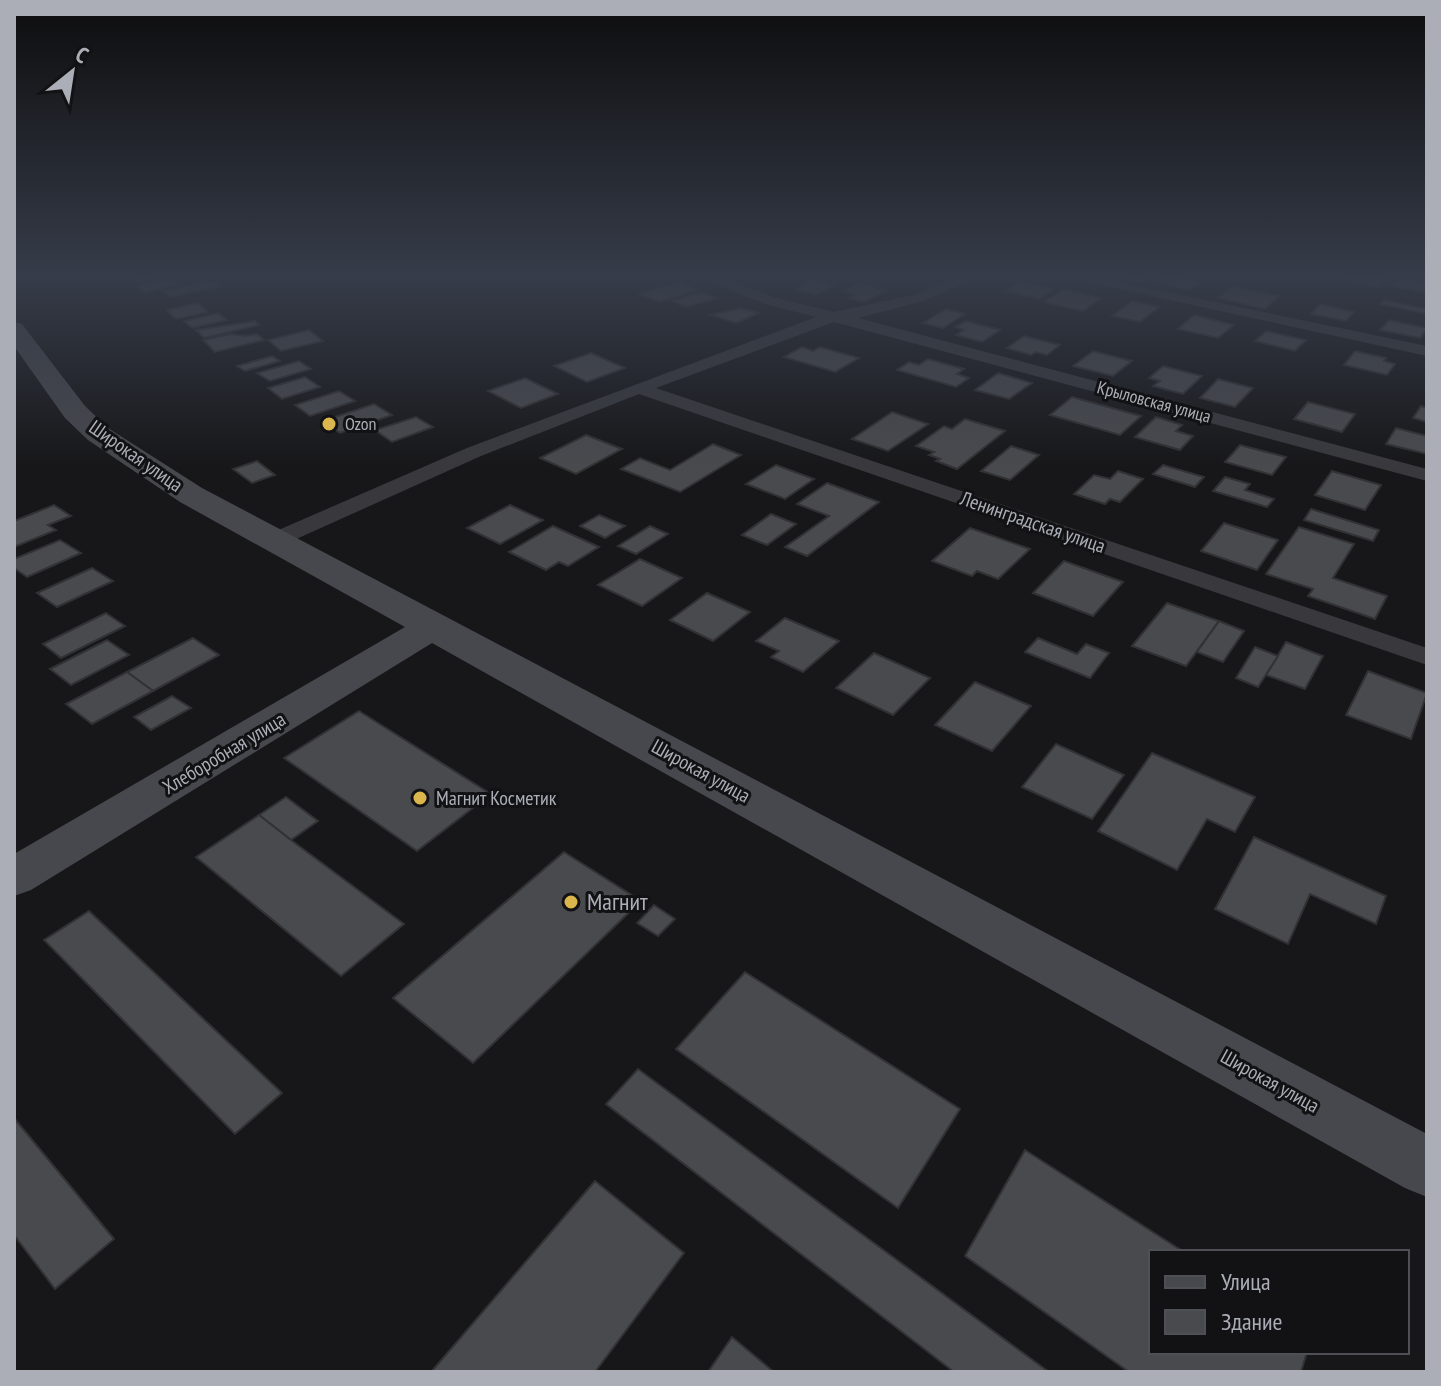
<svg xmlns="http://www.w3.org/2000/svg" width="1441" height="1386" viewBox="0 0 1441 1386" font-family="'PT Sans Narrow',sans-serif">
  <style>
    .building { fill: #494a4e; stroke: #323134; stroke-width: 2 }
    .lines { fill: none; stroke-linecap: round; stroke-linejoin: round }
    .street { fill: #39393d; fill-rule: evenodd }
    .secondary { fill: #47484d; fill-rule: evenodd }
    .poi-dot { fill: #dbb64d; stroke: #121214; stroke-width: 3 }
    .labels { text-anchor: middle; stroke-width: 6; stroke-linejoin: round; paint-order: stroke }
    .far-street-label { font-size: 18px; fill: #abaeb7; stroke: #121214 }
    .far-poi-label { font-size: 18px; fill: #abaeb7; stroke: #121214; text-anchor: start }
    .street-label { font-size: 20px; fill: #abaeb7; stroke: #121214 }
    .poi-label { font-size: 20px; fill: #abaeb7; stroke: #121214; text-anchor: start }
    .near-poi-label { font-size: 24px; fill: #abaeb7; stroke: #121214; text-anchor: start }
  </style>
  <rect width="100%" height="100%" fill="#171719"/>
  <g class="building">
    <polygon points="149,274 178,274 137,283 132,278"/>
    <polygon points="1108,274 1153,274 1141,283"/>
    <polygon points="1165,274 1171,274 1202,281 1190,290 1154,282"/>
    <polygon points="1325,274 1370,274 1387,278 1378,287 1323,276"/>
    <polygon points="1399,277 1427,282 1427,293 1391,286"/>
    <polygon points="812,278 837,284 816,295 796,290"/>
    <polygon points="172,279 179,285 144,293 137,286"/>
    <polygon points="1021,281 1054,289 1040,299 1005,291"/>
    <polygon points="205,282 217,282 222,286 170,297 163,291"/>
    <polygon points="679,282 699,290 659,302 639,294"/>
    <polygon points="861,283 888,291 863,302 848,298 854,295 842,291"/>
    <polygon points="1232,286 1279,296 1265,309 1218,298"/>
    <polygon points="1063,289 1101,298 1083,311 1044,302"/>
    <polygon points="702,292 717,298 686,307 672,301"/>
    <polygon points="1384,300 1427,309 1427,314 1380,304"/>
    <polygon points="1132,301 1159,307 1140,322 1112,316"/>
    <polygon points="198,303 208,312 176,319 166,310"/>
    <polygon points="1320,304 1354,312 1346,321 1311,314"/>
    <polygon points="741,308 759,313 736,323 711,315"/>
    <polygon points="946,309 965,314 943,328 923,323"/>
    <polygon points="218,313 227,320 192,328 184,321"/>
    <polygon points="1194,315 1234,325 1218,338 1178,329"/>
    <polygon points="1389,320 1427,328 1427,329 1420,338 1380,330"/>
    <polygon points="255,321 259,325 204,338 196,330"/>
    <polygon points="966,321 1000,330 982,342 956,335 964,330 955,327"/>
    <polygon points="309,330 323,341 281,351 268,340"/>
    <polygon points="1266,331 1306,340 1295,351 1255,341"/>
    <polygon points="231,334 245,336 257,334 264,340 215,352 203,340"/>
    <polygon points="1024,336 1060,345 1047,355 1036,352 1031,355 1007,348"/>
    <polygon points="802,347 813,351 820,347 859,358 835,372 784,357"/>
    <polygon points="1093,351 1132,361 1113,376 1073,366"/>
    <polygon points="1355,351 1386,358 1384,361 1395,364 1387,375 1344,365"/>
    <polygon points="591,353 625,368 587,382 554,366"/>
    <polygon points="272,356 280,361 245,371 237,366"/>
    <polygon points="928,359 964,369 957,374 969,378 956,387 897,370 909,362 919,365"/>
    <polygon points="299,361 311,369 270,381 257,373"/>
    <polygon points="1163,366 1202,376 1183,394 1153,386 1160,381 1149,378"/>
    <polygon points="998,373 1032,383 1009,399 975,390"/>
    <polygon points="305,377 320,387 282,399 268,388"/>
    <polygon points="525,378 558,394 521,408 488,391"/>
    <polygon points="1218,379 1253,388 1235,407 1200,398"/>
    <polygon points="339,391 355,401 310,416 295,405"/>
    <polygon points="1072,397 1141,416 1120,435 1050,415"/>
    <polygon points="1308,402 1355,414 1342,432 1294,419"/>
    <polygon points="374,404 392,415 340,433 323,421"/>
    <polygon points="1421,406 1427,408 1427,422 1413,418"/>
    <polygon points="892,412 928,424 888,451 852,439"/>
    <polygon points="416,417 433,427 392,442 375,430"/>
    <polygon points="1156,417 1182,425 1176,431 1193,436 1180,450 1135,437"/>
    <polygon points="965,419 1005,431 957,469 936,461 940,459 929,455 934,452 916,446 944,426 952,429"/>
    <polygon points="1396,428 1427,436 1427,454 1386,444"/>
    <polygon points="586,435 622,449 576,474 540,458"/>
    <polygon points="713,444 741,455 680,492 621,469 640,458 670,470"/>
    <polygon points="1240,445 1286,457 1272,475 1225,462"/>
    <polygon points="1011,446 1039,455 1010,480 981,471"/>
    <polygon points="257,461 275,475 252,483 233,469"/>
    <polygon points="776,465 814,479 785,499 746,484"/>
    <polygon points="1163,465 1204,477 1195,487 1153,474"/>
    <polygon points="1118,471 1143,479 1120,502 1110,499 1105,504 1074,494 1094,475 1110,479"/>
    <polygon points="1332,471 1381,485 1365,510 1315,495"/>
    <polygon points="1225,477 1250,484 1245,490 1274,499 1267,507 1213,491"/>
    <polygon points="827,483 879,502 807,556 785,547 829,516 797,504"/>
    <polygon points="54,505 71,516 48,525 56,530 14,547 14,521"/>
    <polygon points="510,505 543,520 500,544 467,528"/>
    <polygon points="1311,509 1379,530 1373,541 1304,520"/>
    <polygon points="771,514 796,524 767,545 742,535"/>
    <polygon points="599,515 625,526 605,538 580,526"/>
    <polygon points="1224,523 1278,540 1257,570 1201,551"/>
    <polygon points="553,526 599,547 568,566 559,562 546,570 509,552"/>
    <polygon points="650,526 668,534 636,554 618,546"/>
    <polygon points="1299,527 1354,544 1333,578 1387,596 1375,619 1308,596 1313,589 1266,574"/>
    <polygon points="970,528 1030,549 998,579 977,571 972,576 932,561"/>
    <polygon points="60,540 81,553 27,577 14,568 14,559"/>
    <polygon points="640,559 682,578 642,606 598,585"/>
    <polygon points="1064,561 1123,582 1093,616 1033,593"/>
    <polygon points="92,568 113,581 57,607 37,593"/>
    <polygon points="707,593 750,612 713,641 670,620"/>
    <polygon points="1167,603 1219,621 1186,666 1132,646"/>
    <polygon points="106,613 125,626 61,658 43,644"/>
    <polygon points="785,618 839,641 803,672 771,657 779,651 756,641"/>
    <polygon points="1219,621 1244,631 1223,662 1197,652"/>
    <polygon points="193,638 219,655 153,691 127,672"/>
    <polygon points="1038,638 1077,654 1086,644 1109,653 1090,678 1025,652"/>
    <polygon points="107,640 129,655 71,685 50,669"/>
    <polygon points="1286,642 1323,656 1305,689 1266,675"/>
    <polygon points="1255,647 1278,656 1258,687 1236,678"/>
    <polygon points="874,653 930,678 893,715 836,688"/>
    <polygon points="1368,671 1427,693 1411,739 1346,715"/>
    <polygon points="127,672 153,691 92,724 66,704"/>
    <polygon points="975,682 1031,706 992,751 935,725"/>
    <polygon points="172,696 191,708 151,730 134,717"/>
    <polygon points="359,711 491,794 417,851 284,758"/>
    <polygon points="1056,744 1124,775 1092,819 1022,787"/>
    <polygon points="1152,753 1255,797 1235,832 1207,819 1177,870 1098,831"/>
    <polygon points="286,797 318,821 291,840 259,815"/>
    <polygon points="259,815 291,840 404,924 341,976 196,857"/>
    <polygon points="1254,837 1386,896 1376,924 1310,894 1288,944 1215,909"/>
    <polygon points="564,852 641,901 473,1063 393,998"/>
    <polygon points="654,905 675,919 658,936 637,923"/>
    <polygon points="89,911 282,1093 235,1134 44,940"/>
    <polygon points="745,972 960,1109 898,1208 676,1049"/>
    <polygon points="638,1069 1049,1372 954,1372 606,1104"/>
    <polygon points="14,1118 114,1239 55,1289 14,1235"/>
    <polygon points="1025,1150 1184,1252 1151,1252 1151,1352 1307,1352 1301,1372 1129,1372 965,1256"/>
    <polygon points="595,1181 684,1253 595,1372 431,1372"/>
    <polygon points="732,1337 774,1372 708,1372"/>
  </g>
  <g class="lines">
    <g class="street">
      <polygon points="690,274 712,274 776,298 834,312 913,295 964,274 985,274 923,301 858,318 1427,469 1427,481 834,322 656,388 1427,648 1427,665 639,394 481,456 283,545 267,545 263,540 267,535 467,448 816,317 765,304"/>
      <polygon points="1050,274 1080,274 1427,346 1427,356"/>
    </g>
    <polygon class="secondary" points="14,322 22,324 85,406 108,428 202,488 1427,1134 1427,1197 1405,1188 432,643 31,890 14,896 14,854 405,627 180,502 88,440 65,418 14,346"/>
  </g>
  <linearGradient id="sky" x2="0" y2="1"><stop stop-color="#0d0d0e"/><stop offset="0.59" stop-color="#363c49"/><stop offset="1" stop-color="#363c49" stop-opacity="0"/></linearGradient>
  <rect width="1441" height="468" fill="url(#sky)"/>
  <g class="poi-dot">
    <circle cx="329" cy="424" r="8"/>
    <circle cx="420" cy="798" r="8"/>
    <circle cx="571" cy="902" r="8"/>
  </g>
  <g class="labels">
    <g class="far-street-label">
      <text transform="translate(1154 402) rotate(15)" y="6">Крыловская улица</text>
    </g>
    <g class="far-poi-label">
      <text x="345" y="430">Ozon</text>
    </g>
    <g class="street-label">
      <text transform="translate(136 456) rotate(35)" y="7">Широкая улица</text>
      <text transform="translate(1033 522) rotate(19)" y="7">Ленинградская улица</text>
      <text transform="translate(224 753) rotate(-31)" y="7">Хлеборобная улица</text>
      <text transform="translate(701 771) rotate(29)" y="7">Широкая улица</text>
      <text transform="translate(1270 1081) rotate(29)" y="7">Широкая улица</text>
    </g>
    <g class="poi-label">
      <text x="436" y="805">Магнит Косметик</text>
    </g>
    <g class="near-poi-label">
      <text x="587" y="910">Магнит</text>
    </g>
  </g>
  <rect width="1441" height="1386" fill="none" stroke="#abaeb7" stroke-width="32"/>
  <rect x="1149" y="1250" width="260" height="104" fill="#121214" stroke="#4f5055" stroke-width="2"/>
  <rect x="1165" y="1276" width="40" height="12" fill="#47484d" stroke="#4f5055" stroke-width="2"/>
  <text x="1221" y="1290" font-size="24" fill="#abaeb7">Улица</text>
  <rect x="1165" y="1310" width="40" height="24" fill="#494a4e" stroke="#4f5055" stroke-width="2"/>
  <text x="1221" y="1330" font-size="24" fill="#abaeb7">Здание</text>
  <g transform="translate(72 72) rotate(30)" stroke="#121214" stroke-width="6" paint-order="stroke">
  <path d="M0-6L14 30L0 20L-14 30Z" fill="#abaeb7"/>
  <text y="-12" font-size="22" font-weight="bold" text-anchor="middle" fill="#abaeb7">С</text>
  </g>
</svg>
